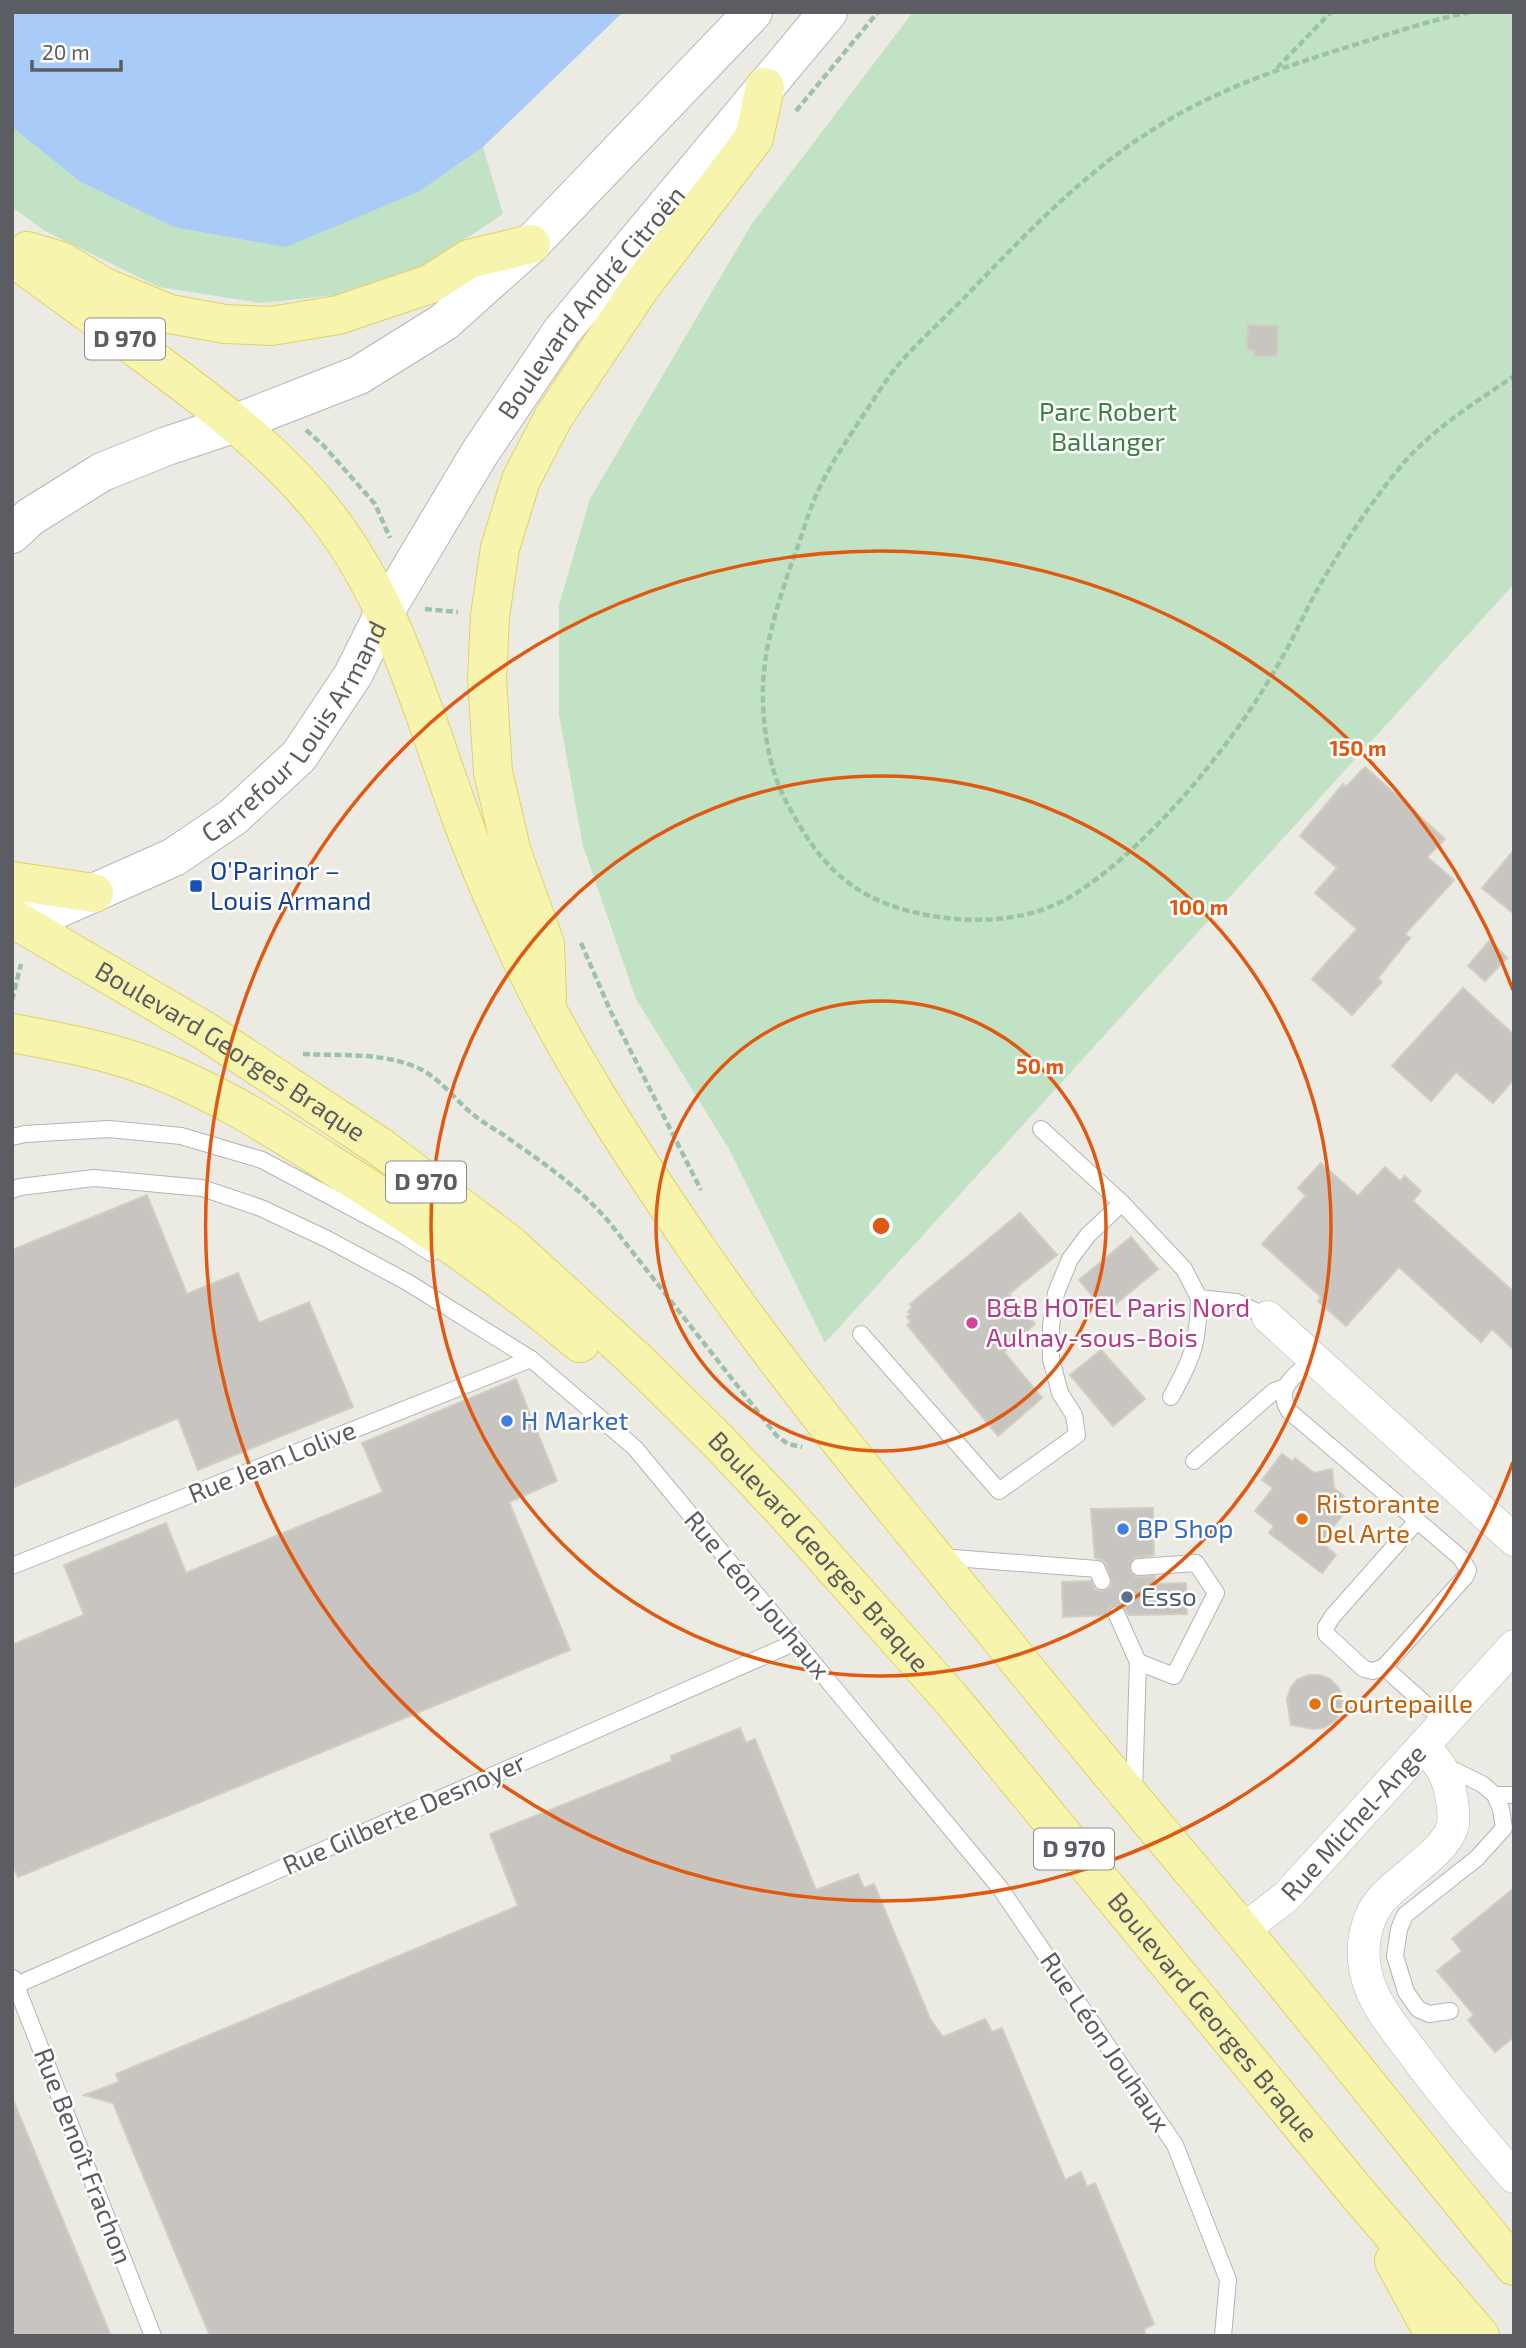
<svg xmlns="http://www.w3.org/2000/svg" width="1526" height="2348" viewBox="0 0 1526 2348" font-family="'Exo 2',sans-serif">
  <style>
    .green { fill: #c1e2c5 }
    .water { fill: #a8cbf7 }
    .building { fill: #c8c5c0; stroke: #d0cec2; stroke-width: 2 }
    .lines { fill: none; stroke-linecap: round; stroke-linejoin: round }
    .lane-casing { stroke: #b3b4b9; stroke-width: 18 }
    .street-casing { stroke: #b3b4b9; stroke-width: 33 }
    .secondary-casing { stroke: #b4b6bc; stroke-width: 40 }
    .primary-casing { stroke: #e4d164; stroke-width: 40 }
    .path { stroke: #9cc2ab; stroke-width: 4.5; stroke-dasharray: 7 3.5; stroke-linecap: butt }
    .lane { stroke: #fff; stroke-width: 16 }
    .street { stroke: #fff; stroke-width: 32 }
    .secondary { stroke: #fff; stroke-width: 38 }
    .primary { stroke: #f7f5ad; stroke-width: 38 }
    .ring { fill: none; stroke: #e15910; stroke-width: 3.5 }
    .transit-dot { fill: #1a4fb4; stroke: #fff; stroke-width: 2.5 }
    .hotel-dot { fill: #d1479c; stroke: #fff; stroke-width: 2.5 }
    .shop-dot { fill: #3f7fe0; stroke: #fff; stroke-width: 2.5 }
    .food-dot { fill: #e8710a; stroke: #fff; stroke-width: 2.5 }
    .service-dot { fill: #5c6f8a; stroke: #fff; stroke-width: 2.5 }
    .labels { text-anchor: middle; stroke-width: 5; stroke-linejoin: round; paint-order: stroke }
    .shield { fill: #fff; stroke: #8c8e91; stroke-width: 2 }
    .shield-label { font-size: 24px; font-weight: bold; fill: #5b5d62 }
    .street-label { font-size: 26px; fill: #5b5d62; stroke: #fff }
    .park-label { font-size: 26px; fill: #3c8048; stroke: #fff }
    .transit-label { font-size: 26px; fill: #164399; stroke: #fff; text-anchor: start }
    .hotel-label { font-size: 26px; fill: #b23c85; stroke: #fff; text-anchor: start }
    .shop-label { font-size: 26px; fill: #366cbe; stroke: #fff; text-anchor: start }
    .food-label { font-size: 26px; fill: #c56008; stroke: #fff; text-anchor: start }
    .service-label { font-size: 26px; fill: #4e5e75; stroke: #fff; text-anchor: start }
    .centre { fill: #e15910; stroke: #fff; stroke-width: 3.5 }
    .ring-label { font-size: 21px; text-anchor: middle; font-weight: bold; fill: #e15910; stroke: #fff; stroke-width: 5; stroke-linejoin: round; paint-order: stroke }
  </style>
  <rect width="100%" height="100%" fill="#ecebe3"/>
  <g class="green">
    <polygon points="913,12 1514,12 1514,584 825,1343 729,1149 636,999 583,846 559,715 559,605 590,499 751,225"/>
    <polygon points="12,127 79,181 420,191 483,147 503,214 425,266 354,293 261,303 159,287 45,231 12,207"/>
  </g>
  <polygon class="water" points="12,12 623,12 483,147 420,191 286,247 174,227 79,181 12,127"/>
  <g class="building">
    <polygon points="1248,325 1278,326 1277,356 1254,356 1254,350 1247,349"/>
    <polygon points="1365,767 1445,839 1427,857 1454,880 1405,934 1410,938 1378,978 1382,982 1352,1015 1312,979 1357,929 1315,893 1337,868 1300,836 1343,784 1346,787"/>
    <polygon points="1514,850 1514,914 1482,888"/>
    <polygon points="1490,940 1507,958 1485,981 1468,966"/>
    <polygon points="1463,988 1514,1035 1514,1079 1493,1103 1456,1072 1431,1101 1392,1066"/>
    <polygon points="1321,1163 1358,1196 1385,1167 1400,1181 1405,1176 1421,1191 1413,1201 1514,1292 1514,1350 1492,1329 1481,1342 1399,1267 1346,1326 1318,1301 1321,1297 1262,1244 1306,1196 1298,1188"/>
    <polygon points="147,1195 187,1294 238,1273 259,1323 309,1302 353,1407 198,1470 178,1418 12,1488 12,1250"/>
    <polygon points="1020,1213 1057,1255 1009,1294 1035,1324 1004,1352 1042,1398 998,1436 907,1325 911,1322 907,1317 911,1314 908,1312 912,1307 910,1304"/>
    <polygon points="1131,1237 1158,1269 1106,1312 1079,1280"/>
    <polygon points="1101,1350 1145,1399 1113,1426 1070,1375"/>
    <polygon points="516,1379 557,1481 509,1502 570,1650 18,1877 12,1864 12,1645 84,1615 64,1565 166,1523 186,1573 383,1492 362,1443"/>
    <polygon points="1282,1454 1293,1462 1295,1458 1314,1473 1332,1469 1334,1488 1352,1503 1321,1542 1336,1555 1322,1573 1269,1533 1274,1526 1255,1511 1273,1488 1262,1480"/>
    <polygon points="1153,1508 1154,1555 1134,1558 1129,1568 1135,1577 1155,1576 1155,1584 1186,1583 1187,1614 1129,1615 1124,1607 1117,1605 1109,1608 1107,1615 1063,1617 1062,1582 1091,1581 1095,1589 1101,1591 1110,1588 1112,1583 1106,1564 1103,1560 1095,1558 1091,1509"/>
    <polygon points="1309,1675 1320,1675 1330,1679 1339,1688 1343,1699 1341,1711 1335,1721 1325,1727 1314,1729 1291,1725 1287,1699 1291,1687 1298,1679"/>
    <polygon points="740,1728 746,1743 755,1739 816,1890 858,1874 864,1888 874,1884 930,2019 943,2037 985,2019 992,2032 1002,2028 1065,2180 1081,2172 1087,2187 1095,2183 1154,2324 1144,2329 1146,2336 210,2336 113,2103 84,2095 119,2082 116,2074 518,1906 490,1834 672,1761 671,1756"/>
    <polygon points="1514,1888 1514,2037 1495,2052 1468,2020 1474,2015 1437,1971 1462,1951 1452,1939"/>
    <polygon points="12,2100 13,2100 111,2336 12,2336"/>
  </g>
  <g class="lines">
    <defs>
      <g id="lane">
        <polyline points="1041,1129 1122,1203 1184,1269 1199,1298 1236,1302 1268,1317"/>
        <polyline points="12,1137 25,1134 109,1129 181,1136 262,1160 403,1235 431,1253"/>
        <polyline points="12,1190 20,1187 94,1178 202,1188 261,1208 327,1239 407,1282 531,1359 635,1448 1000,1888 1175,2145 1228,2280 1223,2336"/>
        <polyline points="861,1334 999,1491 1077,1435 1074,1415 1060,1393 1051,1359 1051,1326 1056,1293 1070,1259 1088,1235 1122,1203"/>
        <path d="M1312,1359C1296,1376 1274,1386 1289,1411L1461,1558L1468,1570L1465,1577L1384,1667L1373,1671L1364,1669L1326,1634V1627L1332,1617L1417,1521"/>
        <path d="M1171,1397C1193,1357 1198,1344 1199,1298"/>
        <polyline points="1194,1461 1274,1391 1285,1387"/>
        <polyline points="941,1557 1097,1569 1102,1581"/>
        <polyline points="12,1566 531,1359"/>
        <polyline points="1117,1615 1138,1662 1134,1793"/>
        <polyline points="1138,1662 1174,1676 1216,1593 1196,1563 1139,1567"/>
        <polyline points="1384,1667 1445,1722"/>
        <polyline points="1443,1765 1482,1784 1495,1795 1514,1795"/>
        <polyline points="13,1978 153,2336"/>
        <polyline points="12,1987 796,1642"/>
        <polyline points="1450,2011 1429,2014 1418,2009 1406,1992 1395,1956 1399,1929 1405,1915 1477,1858 1504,1828 1501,1809 1495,1795"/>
      </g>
      <g id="street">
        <polyline points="1268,1317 1514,1540"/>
        <path d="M1423,1746C1440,1763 1449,1777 1452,1801C1453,1810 1455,1819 1452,1828C1443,1855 1395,1880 1378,1904C1367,1919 1362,1942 1364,1960C1367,1999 1394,2027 1416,2057C1447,2099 1480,2138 1514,2177"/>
        <path id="s1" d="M1242,1931L1287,1896L1514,1646"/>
      </g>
      <g id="secondary">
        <polyline points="12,534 30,517 102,472 167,446 236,423 359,375 444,322 531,244 753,12"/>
        <path id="s2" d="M12,923L55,910L174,857L233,817L299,756L353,675L384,613L479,454L562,331L828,12"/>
      </g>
      <g id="primary">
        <polyline points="27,251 61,261 104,287 170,314 225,324 271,326 338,315 430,284 469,259 531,244"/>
        <path d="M12,257C57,289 101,322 146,355C211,403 276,451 326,515C395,603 423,714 461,817C474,853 489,888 505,923C556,1040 627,1147 699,1252C791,1385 895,1509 997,1634C1077,1734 1159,1831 1241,1929C1333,2040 1422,2154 1514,2266"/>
        <polyline points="12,881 94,893"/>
        <path id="s3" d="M12,918L205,1031L379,1146L508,1243L636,1360L717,1440L783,1510L952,1700L1358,2194L1480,2336"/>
        <polyline points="547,999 545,944 512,853 493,772 487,680 490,616 500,548 521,480 553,418 640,288 754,138 765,87"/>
        <path d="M12,1033C54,1041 96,1048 137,1062C208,1086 275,1129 338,1169C423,1223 504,1279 580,1343"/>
        <polyline points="1394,2261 1435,2336"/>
      </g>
    </defs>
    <use href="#lane" class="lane-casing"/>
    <use href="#street" class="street-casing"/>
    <use href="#secondary" class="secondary-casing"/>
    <use href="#primary" class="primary-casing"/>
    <g class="path">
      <path d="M1470,12C1431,20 1393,33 1354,45C1280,68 1208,92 1143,136C1075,181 1020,240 964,298C941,322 915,344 895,369C886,380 878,393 870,405C850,436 828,466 814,500C806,520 800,542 792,562C777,606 761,655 763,701C764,738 771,775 789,807C818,861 848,895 909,911C960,924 1023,925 1070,897C1147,850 1230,748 1275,670C1292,642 1305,611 1321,583C1345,542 1371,502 1402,465C1430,431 1477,401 1514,376"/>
      <polyline points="1277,68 1331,12"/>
      <polyline points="796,111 878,12"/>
      <polyline points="306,430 323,445 375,504 390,538"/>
      <polyline points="425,609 458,612"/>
      <polyline points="581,943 610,1010 701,1190"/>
      <polyline points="12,1000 21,964"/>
      <path d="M303,1054C341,1056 386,1052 420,1069C440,1079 453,1097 469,1111C480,1121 493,1128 505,1136C542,1162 579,1187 609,1222L776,1435L788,1444L802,1447"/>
    </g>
    <use href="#lane" class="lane"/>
    <use href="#street" class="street"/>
    <use href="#secondary" class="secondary"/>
    <use href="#primary" class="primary"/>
  </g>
  <g class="ring">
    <circle cx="881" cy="1226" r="225"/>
    <circle cx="881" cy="1226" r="450"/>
    <path d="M1513 1462A675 675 0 1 1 1513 990"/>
  </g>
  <rect class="transit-dot" x="189" y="879" width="14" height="14" rx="3.5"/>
  <circle class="hotel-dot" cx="972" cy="1323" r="7"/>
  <g class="shop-dot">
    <circle cx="507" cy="1421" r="7"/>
    <circle cx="1123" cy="1529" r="7"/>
  </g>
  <g class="food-dot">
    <circle cx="1302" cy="1519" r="7"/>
    <circle cx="1315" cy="1704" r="7"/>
  </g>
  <circle class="service-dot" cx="1127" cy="1597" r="7"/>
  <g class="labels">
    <g class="shield">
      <rect x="85" y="318.5" width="80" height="41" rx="5"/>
      <rect x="386" y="1161.5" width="80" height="41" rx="5"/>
      <rect x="1034" y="1828.5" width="80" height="41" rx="5"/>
    </g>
    <g class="shield-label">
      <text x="125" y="347">D 970</text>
      <text x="426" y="1190">D 970</text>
      <text x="1074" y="1857">D 970</text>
    </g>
    <g class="street-label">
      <text dy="9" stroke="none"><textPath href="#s2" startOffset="877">Boulevard André Citroën</textPath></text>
      <text dy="9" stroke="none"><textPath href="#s2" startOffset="352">Carrefour Louis Armand</textPath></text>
      <text dy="9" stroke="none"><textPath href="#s3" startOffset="256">Boulevard Georges Braque</textPath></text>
      <text transform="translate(272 1462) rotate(-22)" y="9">Rue Jean Lolive</text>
      <text dy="9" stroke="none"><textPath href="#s3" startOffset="1032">Boulevard Georges Braque</textPath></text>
      <text transform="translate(757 1595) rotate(50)" y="9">Rue Léon Jouhaux</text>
      <text transform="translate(404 1814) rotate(-24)" y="9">Rue Gilberte Desnoyer</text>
      <text dy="9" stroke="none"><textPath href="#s1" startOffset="156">Rue Michel-Ange</textPath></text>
      <text dy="9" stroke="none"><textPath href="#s3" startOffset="1642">Boulevard Georges Braque</textPath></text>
      <text transform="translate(1105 2042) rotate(56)" y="9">Rue Léon Jouhaux</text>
      <text transform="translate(83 2156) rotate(69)" y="9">Rue Benoît Frachon</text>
    </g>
    <g class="park-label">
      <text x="1108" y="421">Parc Robert<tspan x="1108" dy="30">Ballanger</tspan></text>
    </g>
    <g class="transit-label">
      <text x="210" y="880">O'Parinor –<tspan x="210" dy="30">Louis Armand</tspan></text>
    </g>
    <g class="hotel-label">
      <text x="986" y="1317">B&amp;B HOTEL Paris Nord<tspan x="986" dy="30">Aulnay-sous-Bois</tspan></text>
    </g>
    <g class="shop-label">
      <text x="521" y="1430">H Market</text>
      <text x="1137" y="1538">BP Shop</text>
    </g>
    <g class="food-label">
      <text x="1316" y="1513">Ristorante<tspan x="1316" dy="30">Del Arte</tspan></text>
      <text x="1329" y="1713">Courtepaille</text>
    </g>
    <g class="service-label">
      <text x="1141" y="1606">Esso</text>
    </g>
  </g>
  <circle cx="881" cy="1226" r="10" class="centre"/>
  <g class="ring-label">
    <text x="1358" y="756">150 m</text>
    <text x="1199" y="915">100 m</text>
    <text x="1040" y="1074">50 m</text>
  </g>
  <rect width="1526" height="2348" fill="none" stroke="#5b5d62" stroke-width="28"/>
  <path d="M32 60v10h89v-10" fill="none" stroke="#5b5d62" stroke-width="3.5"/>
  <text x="42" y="60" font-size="21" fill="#5b5d62" stroke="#ffffff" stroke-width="5" paint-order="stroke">20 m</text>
</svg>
